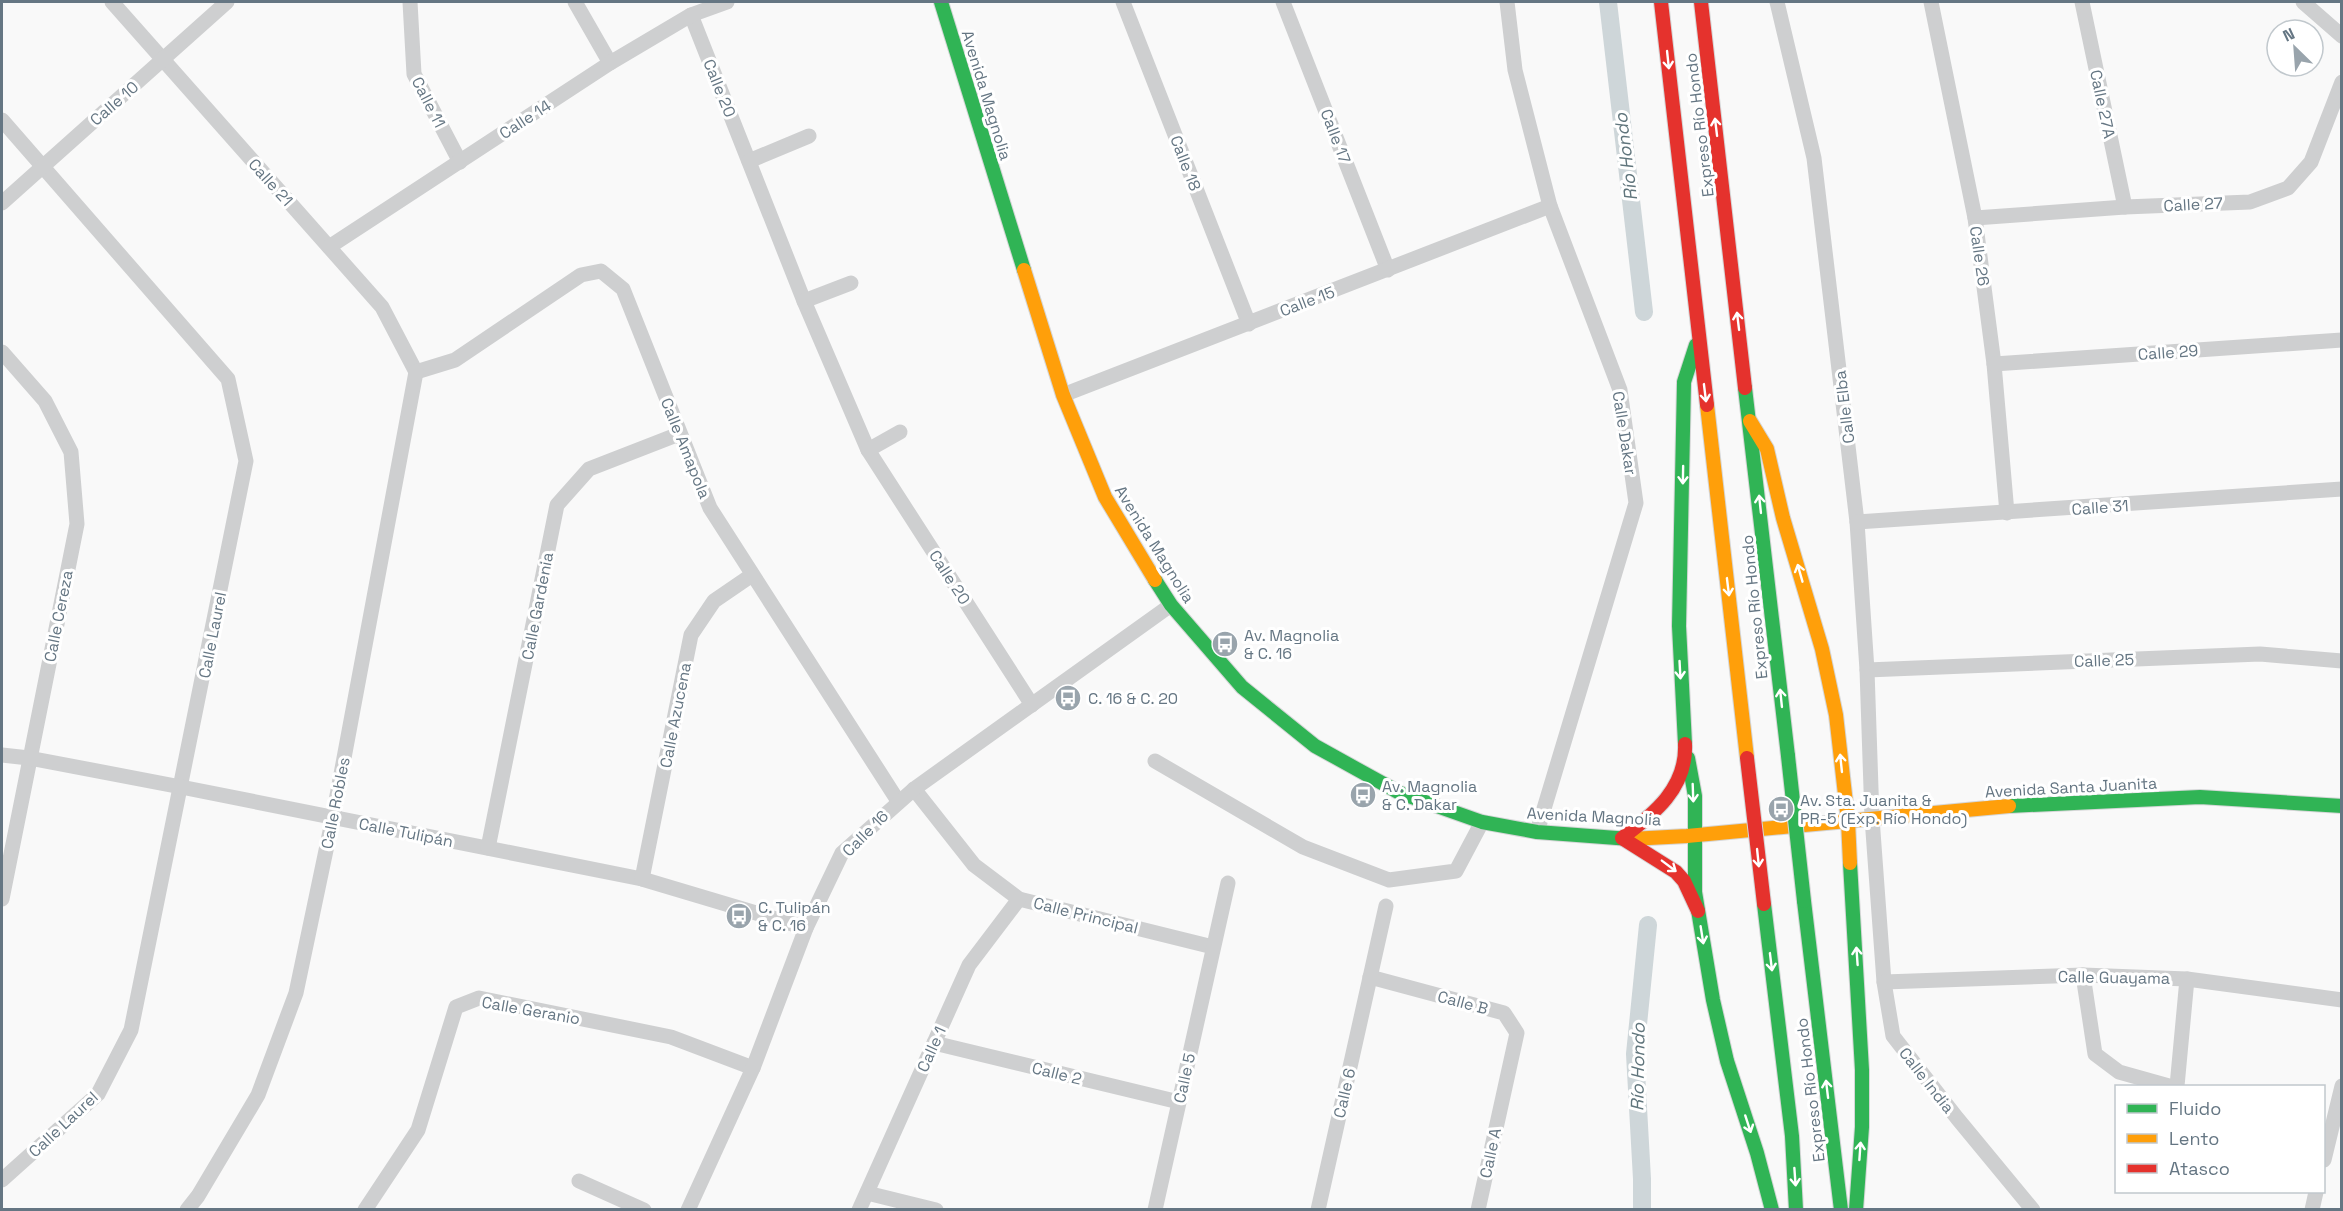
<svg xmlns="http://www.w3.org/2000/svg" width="2343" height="1211" viewBox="0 0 2343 1211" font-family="'Space Grotesk',sans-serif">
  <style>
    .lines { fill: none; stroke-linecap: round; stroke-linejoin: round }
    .canal { stroke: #ced6d9; stroke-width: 18 }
    .fast-casing { stroke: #d5d6d7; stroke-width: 16 }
    .slow-casing { stroke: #d5d6d7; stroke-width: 16 }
    .jam-casing { stroke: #d5d6d7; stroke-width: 16 }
    .street { stroke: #cecfd0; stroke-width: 15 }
    .fast { stroke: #30b455; stroke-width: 14 }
    .slow { stroke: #ff9f0a; stroke-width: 14 }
    .jam { stroke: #e5322d; stroke-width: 14 }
    .fast-bridge-casing { stroke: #d5d6d6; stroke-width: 16; stroke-linecap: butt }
    .jam-bridge-casing { stroke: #d5d6d6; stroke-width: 16; stroke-linecap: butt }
    .fast-bridge { stroke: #30b455; stroke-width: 14 }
    .jam-bridge { stroke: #e5322d; stroke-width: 14 }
    .oneway { stroke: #fff }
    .labels { text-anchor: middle; stroke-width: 6; stroke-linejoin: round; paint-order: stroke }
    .street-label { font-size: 16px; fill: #657683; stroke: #fff }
    .poi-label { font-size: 16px; fill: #657683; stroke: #fff; text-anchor: start }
    .water-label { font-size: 18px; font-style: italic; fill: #60757c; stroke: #fff }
  </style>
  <rect width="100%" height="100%" fill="#f9f9f9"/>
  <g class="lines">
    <g class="canal">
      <polyline points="1608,2 1644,312"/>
      <polyline points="1642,1210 1642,1179 1635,1054 1648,925"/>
    </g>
    <defs>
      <g id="fast">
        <polyline points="941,2 1024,270"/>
        <polyline points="1745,388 1788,756"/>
        <polyline points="1155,580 1171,605 1242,687 1315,746 1400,793 1482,822 1537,832 1630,839"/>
        <polyline points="1685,744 1679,626 1684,382 1696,345"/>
        <polyline points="1688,758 1695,796 1695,892 1713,1000 1727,1061 1757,1153 1772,1210"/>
        <polyline points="2009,806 2200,797 2342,806"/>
        <polyline points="1850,863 1862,1070 1862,1127 1856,1210"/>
        <polyline points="1804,901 1841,1210"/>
        <polyline points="1764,904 1792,1136 1796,1210"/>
      </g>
      <g id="slow">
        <polyline points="1024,270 1063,395 1105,497 1155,580"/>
        <polyline points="1707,405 1747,758"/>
        <polyline points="1750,421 1767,449 1783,518 1822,649 1836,715 1848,821 1850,863"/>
        <polyline points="1630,839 1687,836 2009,806"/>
      </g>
      <g id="jam">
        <polyline points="1661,2 1707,405"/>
        <polyline points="1701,2 1745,388"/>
        <path d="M1685,744C1687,788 1654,814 1622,838L1676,872L1684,881L1698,911"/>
      </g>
    </defs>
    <use href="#fast" class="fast-casing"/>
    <use href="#slow" class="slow-casing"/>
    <use href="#jam" class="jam-casing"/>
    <g class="street">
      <polyline points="112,2 382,307 416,372"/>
      <polyline points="410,2 414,74 460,162"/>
      <polyline points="575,2 610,63"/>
      <polyline points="1123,2 1249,324"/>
      <polyline points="1283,2 1388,270"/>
      <polyline points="1507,2 1515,70 1550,206 1620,390 1636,503 1537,832"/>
      <polyline points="1777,2 1814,158 1857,522 1867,670 1872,818 1884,982 1893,1036 1957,1118 2033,1210"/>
      <polyline points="1931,2 1975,218 1994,364 2007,513"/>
      <polyline points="2082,2 2125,207"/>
      <polyline points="2303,2 2342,36"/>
      <polyline points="691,15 804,301 868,450 1032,705"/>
      <polyline points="2,120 228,379 246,461 131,1030 98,1094 2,1180"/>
      <polyline points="749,161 809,136"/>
      <polyline points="2,203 227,2"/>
      <polyline points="1975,218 2125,207 2250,202 2288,188 2311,162 2342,82"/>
      <polyline points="329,247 610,63 691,15 727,2"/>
      <polyline points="804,301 851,283"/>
      <polyline points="2,352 45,401 71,452 77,524 2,899"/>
      <polyline points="1994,364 2342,340"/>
      <polyline points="416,372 455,360 581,275 601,271 623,289 710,508 898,801"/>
      <polyline points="1063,395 1550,206"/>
      <polyline points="868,450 900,432"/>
      <polyline points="1857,522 2342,489"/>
      <polyline points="1867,670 2260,654 2342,661"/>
      <polyline points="2,755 29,758 181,787 642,879 806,928"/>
      <polyline points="1155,761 1303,847 1389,880 1456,871 1482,822"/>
      <polyline points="914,789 974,865 1019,899 1213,947"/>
      <polyline points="488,848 557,505 589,469 679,434"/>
      <polyline points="642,879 691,635 714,601 752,575"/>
      <polyline points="2083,975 2095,1054 2119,1072 2169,1086"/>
      <polyline points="1370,977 1504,1013 1517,1033 1478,1210"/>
      <polyline points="1884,982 2083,975 2187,979 2342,1000"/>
      <polyline points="934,1043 1179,1102"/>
      <polyline points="2177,1086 2187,979"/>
      <polyline points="2324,1160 2342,1086"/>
      <polyline points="579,1181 644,1210"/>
      <polyline points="867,1193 936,1210"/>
      <polyline points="187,1210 198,1196 258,1095 296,993 333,817 416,372"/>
      <polyline points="365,1210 418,1130 456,1007 479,998 671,1037 753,1068"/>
      <polyline points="688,1210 753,1068 806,928 842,853 914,789 1171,605"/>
      <polyline points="859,1210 969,965 1019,899"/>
      <polyline points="1155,1210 1228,883"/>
      <polyline points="1318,1210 1386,906"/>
      <polyline points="2312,1210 2316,1192"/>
    </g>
    <use href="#fast" class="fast"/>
    <use href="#slow" class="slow"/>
    <use href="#jam" class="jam"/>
    <defs>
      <polyline id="fast-bridge" points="1788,756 1804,901"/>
      <polyline id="jam-bridge" points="1747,758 1764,904"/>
    </defs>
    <use href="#fast-bridge" class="fast-bridge-casing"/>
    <use href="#jam-bridge" class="jam-bridge-casing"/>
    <use href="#fast-bridge" class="fast-bridge"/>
    <use href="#jam-bridge" class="jam-bridge"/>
  </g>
  <defs><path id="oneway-shaft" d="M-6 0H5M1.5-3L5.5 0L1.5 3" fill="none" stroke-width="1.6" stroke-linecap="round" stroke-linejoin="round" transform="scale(1.5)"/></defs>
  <g class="oneway">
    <use href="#oneway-shaft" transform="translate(1668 60) rotate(84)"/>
    <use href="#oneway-shaft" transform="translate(1716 127) rotate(-97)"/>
    <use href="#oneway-shaft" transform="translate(1738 321) rotate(-97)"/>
    <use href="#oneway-shaft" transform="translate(1705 393) rotate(83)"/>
    <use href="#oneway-shaft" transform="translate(1683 475) rotate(91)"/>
    <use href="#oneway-shaft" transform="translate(1760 504) rotate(-96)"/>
    <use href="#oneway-shaft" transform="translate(1800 573) rotate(-106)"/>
    <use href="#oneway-shaft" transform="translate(1728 587) rotate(83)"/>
    <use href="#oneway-shaft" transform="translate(1680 670) rotate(87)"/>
    <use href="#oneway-shaft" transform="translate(1781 698) rotate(-96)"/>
    <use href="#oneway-shaft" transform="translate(1841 763) rotate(-96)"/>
    <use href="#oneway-shaft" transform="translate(1693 793) rotate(88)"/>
    <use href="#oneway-shaft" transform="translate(1758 858) rotate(84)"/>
    <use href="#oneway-shaft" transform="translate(1669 866) rotate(37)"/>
    <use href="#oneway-shaft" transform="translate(1702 935) rotate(81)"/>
    <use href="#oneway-shaft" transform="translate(1857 956) rotate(-94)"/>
    <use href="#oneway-shaft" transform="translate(1771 962) rotate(83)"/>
    <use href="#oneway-shaft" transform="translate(1827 1089) rotate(-97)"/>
    <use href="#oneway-shaft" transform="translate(1748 1124) rotate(72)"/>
    <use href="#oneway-shaft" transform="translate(1860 1151) rotate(-86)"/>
    <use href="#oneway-shaft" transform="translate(1795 1177) rotate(86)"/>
  </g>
  <defs>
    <symbol id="bus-disc" viewBox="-11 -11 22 22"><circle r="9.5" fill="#99a4ac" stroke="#fff"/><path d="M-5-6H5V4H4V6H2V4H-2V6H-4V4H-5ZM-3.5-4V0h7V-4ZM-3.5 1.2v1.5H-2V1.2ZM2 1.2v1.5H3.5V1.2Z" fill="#fff"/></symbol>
  </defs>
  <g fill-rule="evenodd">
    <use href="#bus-disc" x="1210" y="629" width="30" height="30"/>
    <use href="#bus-disc" x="1053" y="683" width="30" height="30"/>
    <use href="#bus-disc" x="1348" y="780" width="30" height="30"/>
    <use href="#bus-disc" x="1766" y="794" width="30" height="30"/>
    <use href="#bus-disc" x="724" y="901" width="30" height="30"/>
  </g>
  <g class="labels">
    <g class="street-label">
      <text transform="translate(720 88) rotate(68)" y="6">Calle 20</text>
      <text transform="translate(987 95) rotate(73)" y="6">Avenida Magnolia</text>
      <text transform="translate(429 102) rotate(63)" y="6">Calle 11</text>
      <text transform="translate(114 103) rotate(-41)" y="6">Calle 10</text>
      <text transform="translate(2103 104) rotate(78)" y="6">Calle 27A</text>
      <text transform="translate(525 119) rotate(-33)" y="6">Calle 14</text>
      <text transform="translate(1699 125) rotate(-97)" y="6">Expreso Río Hondo</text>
      <text transform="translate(1336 136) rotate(69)" y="6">Calle 17</text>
      <text transform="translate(1186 163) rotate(69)" y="6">Calle 18</text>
      <text transform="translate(271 182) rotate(48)" y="6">Calle 21</text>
      <text transform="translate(2193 204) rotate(-3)" y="6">Calle 27</text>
      <text transform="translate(1980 256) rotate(82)" y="6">Calle 26</text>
      <text transform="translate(1307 301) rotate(-21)" y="6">Calle 15</text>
      <text transform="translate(2168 352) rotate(-4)" y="6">Calle 29</text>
      <text transform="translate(1844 407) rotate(-97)" y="6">Calle Elba</text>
      <text transform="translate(1625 433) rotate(81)" y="6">Calle Dakar</text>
      <text transform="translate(686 448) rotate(68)" y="6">Calle Amapola</text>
      <text transform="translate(2100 507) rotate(-4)" y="6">Calle 31</text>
      <text transform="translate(1155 544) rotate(58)" y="6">Avenida Magnolia</text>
      <text transform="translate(950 577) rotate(57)" y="6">Calle 20</text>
      <text transform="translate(537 606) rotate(-79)" y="6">Calle Gardenia</text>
      <text transform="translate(1754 607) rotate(-96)" y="6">Expreso Río Hondo</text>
      <text transform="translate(58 616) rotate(-79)" y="6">Calle Cereza</text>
      <text transform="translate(212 635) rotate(-79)" y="6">Calle Laurel</text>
      <text transform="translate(2104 660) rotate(-2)" y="6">Calle 25</text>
      <text transform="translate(675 715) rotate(-79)" y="6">Calle Azucena</text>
      <text transform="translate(2071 787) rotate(-3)" y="6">Avenida Santa Juanita</text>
      <text transform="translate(335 803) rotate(-79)" y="6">Calle Robles</text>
      <text transform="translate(1594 816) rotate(3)" y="6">Avenida Magnolia</text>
      <text transform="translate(406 832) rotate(11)" y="6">Calle Tulipán</text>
      <text transform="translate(865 833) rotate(-45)" y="6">Calle 16</text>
      <text transform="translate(1086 915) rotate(14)" y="6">Calle Principal</text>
      <text transform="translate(2114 977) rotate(1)" y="6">Calle Guayama</text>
      <text transform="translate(1463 1002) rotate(15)" y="6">Calle B</text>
      <text transform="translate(531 1010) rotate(10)" y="6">Calle Geranio</text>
      <text transform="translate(931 1049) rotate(-66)" y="6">Calle 1</text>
      <text transform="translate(1057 1073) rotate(14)" y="6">Calle 2</text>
      <text transform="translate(1184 1078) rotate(-78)" y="6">Calle 5</text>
      <text transform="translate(1927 1080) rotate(52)" y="6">Calle India</text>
      <text transform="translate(1810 1090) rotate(-97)" y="6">Expreso Río Hondo</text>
      <text transform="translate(1344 1093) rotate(-77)" y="6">Calle 6</text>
      <text transform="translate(63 1124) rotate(-43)" y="6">Calle Laurel</text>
      <text transform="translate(1490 1153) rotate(-78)" y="6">Calle A</text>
    </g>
    <g class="poi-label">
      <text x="1244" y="641">Av. Magnolia<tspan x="1244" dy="18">&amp; C. 16</tspan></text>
      <text x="1088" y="704">C. 16 &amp; C. 20</text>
      <text x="1382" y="792">Av. Magnolia<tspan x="1382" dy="18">&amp; C. Dakar</tspan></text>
      <text x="1800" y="806">Av. Sta. Juanita &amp;<tspan x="1800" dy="18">PR-5 (Exp. Río Hondo)</tspan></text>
      <text x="758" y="913">C. Tulipán<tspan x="758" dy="18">&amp; C. 16</tspan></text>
    </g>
    <g class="water-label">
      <text transform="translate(1626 157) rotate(-97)" y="6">Río Hondo</text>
      <text transform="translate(1638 1067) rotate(-89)" y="6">Río Hondo</text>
    </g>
  </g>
  <rect width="2343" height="1211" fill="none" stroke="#657683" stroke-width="6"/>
  <rect x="2115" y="1085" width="210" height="108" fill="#ffffff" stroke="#c1c8cd" stroke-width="1.5"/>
  <rect x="2127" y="1104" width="30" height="9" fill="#30b455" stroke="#c1c8cd" stroke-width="1.5"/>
  <text x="2169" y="1115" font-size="18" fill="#657683">Fluido</text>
  <rect x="2127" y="1134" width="30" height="9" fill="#ff9f0a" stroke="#c1c8cd" stroke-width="1.5"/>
  <text x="2169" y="1145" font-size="18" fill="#657683">Lento</text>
  <rect x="2127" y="1164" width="30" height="9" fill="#e5322d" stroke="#c1c8cd" stroke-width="1.5"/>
  <text x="2169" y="1175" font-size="18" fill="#657683">Atasco</text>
  <g transform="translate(2295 48) rotate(335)"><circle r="28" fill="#ffffff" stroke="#c1c8cd" stroke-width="1.5"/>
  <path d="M0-4.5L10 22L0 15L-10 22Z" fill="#99a4ac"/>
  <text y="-9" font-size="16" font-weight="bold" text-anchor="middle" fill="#657683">N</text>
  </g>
</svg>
